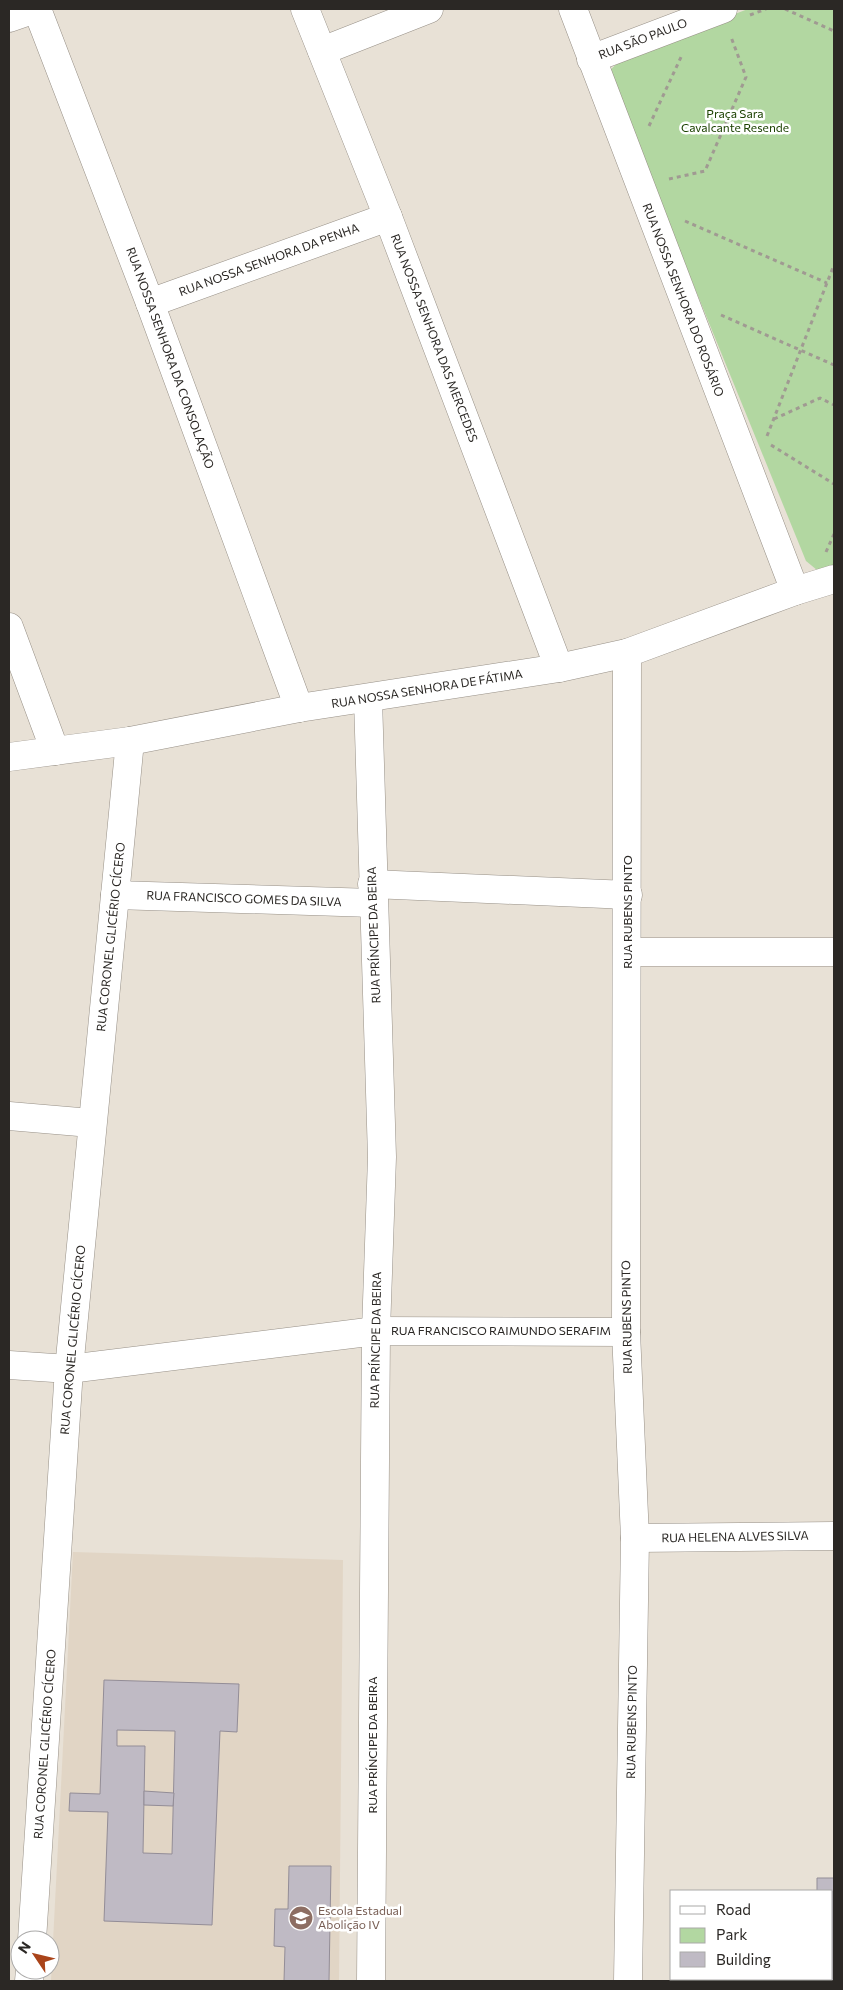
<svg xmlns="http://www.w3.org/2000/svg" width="843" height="1990" viewBox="0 0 843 1990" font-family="Commissioner,sans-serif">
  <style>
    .built { fill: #e1d5c5 }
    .green { fill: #b2d7a1 }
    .building { fill: #bfbac4; stroke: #938d97; fill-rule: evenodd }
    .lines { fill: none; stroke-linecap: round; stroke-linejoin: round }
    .minor-casing { stroke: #979087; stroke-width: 29 }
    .path { stroke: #a09a92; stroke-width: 3; stroke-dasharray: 4 4; stroke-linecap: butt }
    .minor { stroke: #fff; stroke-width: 28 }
    .labels { text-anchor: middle; stroke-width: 5; stroke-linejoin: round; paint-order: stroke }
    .street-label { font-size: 12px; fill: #2b2825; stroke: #fff }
    .park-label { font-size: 12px; fill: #1b4100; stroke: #fff }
    .education-label { font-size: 12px; fill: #785e54; stroke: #fff; text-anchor: start }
  </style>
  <rect width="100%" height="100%" fill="#e8e1d6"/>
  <polygon class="built" points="73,1552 343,1560 339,1981 51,1981"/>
  <polygon class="green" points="748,9 834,9 834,570 817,570 806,561 610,80 610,70 620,61 638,51"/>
  <g class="building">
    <path d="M104,1680L239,1684L237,1732L220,1731L212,1925L104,1921L108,1812L69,1811L70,1793L100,1794ZM117,1730L175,1731L172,1854L143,1853L145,1746H117Z"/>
    <polygon points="144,1791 174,1793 173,1806 144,1805"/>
    <polygon points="289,1866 331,1866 329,1981 284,1981 285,1947 274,1946 275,1909 288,1909"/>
    <polygon points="817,1878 834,1878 834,1981 814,1981 814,1979 832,1979 832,1891 817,1891"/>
  </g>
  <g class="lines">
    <defs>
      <g id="minor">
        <polyline points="37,9 150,303 299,708"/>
        <polyline points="305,9 388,217 559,668"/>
        <polyline points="573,9 795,591"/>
        <polyline points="9,18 35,9"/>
        <polyline points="322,51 429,9"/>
        <polyline points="591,59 723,9"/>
        <polyline points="150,303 388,217"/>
        <polyline points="9,627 55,751"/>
        <polyline points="627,653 626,1332 635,1538 628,1981"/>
        <polyline points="368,699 382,1157 376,1331 371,1981"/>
        <polyline points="9,757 130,741 299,708 559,668 627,653 795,591 834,579"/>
        <polyline points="372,884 628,895"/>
        <polyline points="115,895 373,903"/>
        <polyline points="627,952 834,952"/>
        <polyline points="9,1116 91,1123"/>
        <polyline points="9,1365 69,1369 376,1331 626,1332"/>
        <polyline points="635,1538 834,1536"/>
        <polyline points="32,1940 69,1369 130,741"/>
        <polyline points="29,1981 30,1970"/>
      </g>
    </defs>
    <use href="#minor" class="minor-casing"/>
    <g class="path">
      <polyline points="785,9 834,31"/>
      <polyline points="750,15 766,9"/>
      <polyline points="649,126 682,55"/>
      <polyline points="669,179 705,171 746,77 731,37"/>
      <polyline points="685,221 827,283"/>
      <polyline points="721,315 834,365"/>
      <polyline points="774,419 820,398 834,405"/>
      <polyline points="767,436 834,265"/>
      <polyline points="771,445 834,484"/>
      <polyline points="826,552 834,534"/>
    </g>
    <use href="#minor" class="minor"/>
  </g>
  <defs>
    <symbol id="school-disc" viewBox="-11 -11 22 22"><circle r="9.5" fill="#8d6e63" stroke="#fff"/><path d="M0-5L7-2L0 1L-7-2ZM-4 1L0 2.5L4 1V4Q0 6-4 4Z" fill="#fff"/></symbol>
  </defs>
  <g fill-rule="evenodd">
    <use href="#school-disc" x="287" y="1904" width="28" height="28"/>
  </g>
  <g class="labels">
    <g class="street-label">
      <text transform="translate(643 39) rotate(-21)" y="4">RUA SÃO PAULO</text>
      <text transform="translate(269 260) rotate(-20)" y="4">RUA NOSSA SENHORA DA PENHA</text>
      <text transform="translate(683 300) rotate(69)" y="4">RUA NOSSA SENHORA DO ROSÁRIO</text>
      <text transform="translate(434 338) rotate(69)" y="4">RUA NOSSA SENHORA DAS MERCEDES</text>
      <text transform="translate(170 358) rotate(70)" y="4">RUA NOSSA SENHORA DA CONSOLAÇÃO</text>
      <text transform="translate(427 689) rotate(-9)" y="4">RUA NOSSA SENHORA DE FÁTIMA</text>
      <text transform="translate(244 899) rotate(2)" y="4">RUA FRANCISCO GOMES DA SILVA</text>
      <text transform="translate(628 912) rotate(-90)" y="4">RUA RUBENS PINTO</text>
      <text transform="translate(374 935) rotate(-92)" y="4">RUA PRÍNCIPE DA BEIRA</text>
      <text transform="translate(111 937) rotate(-84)" y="4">RUA CORONEL GLICÉRIO CÍCERO</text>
      <text transform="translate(627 1317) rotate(-91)" y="4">RUA RUBENS PINTO</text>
      <text x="501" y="1335">RUA FRANCISCO RAIMUNDO SERAFIM</text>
      <text transform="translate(73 1340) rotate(-85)" y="4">RUA CORONEL GLICÉRIO CÍCERO</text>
      <text transform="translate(376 1340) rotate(-89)" y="4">RUA PRÍNCIPE DA BEIRA</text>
      <text transform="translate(735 1537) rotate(-1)" y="4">RUA HELENA ALVES SILVA</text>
      <text transform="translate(632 1722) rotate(-89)" y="4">RUA RUBENS PINTO</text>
      <text transform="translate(45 1744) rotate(-86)" y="4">RUA CORONEL GLICÉRIO CÍCERO</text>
      <text transform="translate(373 1745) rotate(-90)" y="4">RUA PRÍNCIPE DA BEIRA</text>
    </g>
    <g class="park-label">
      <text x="735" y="118">Praça Sara<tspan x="735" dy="14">Cavalcante Resende</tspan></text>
    </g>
    <g class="education-label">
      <text x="318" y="1915">Escola Estadual<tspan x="318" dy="14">Abolição IV</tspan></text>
    </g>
  </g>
  <rect width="843" height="1990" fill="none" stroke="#2b2825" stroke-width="20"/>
  <rect x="670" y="1890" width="162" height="90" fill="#ffffff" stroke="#aaa9a8"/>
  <rect x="680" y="1906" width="25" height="8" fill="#ffffff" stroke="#aaa9a8"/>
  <text x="716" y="1915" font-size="15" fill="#2b2825">Road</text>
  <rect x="680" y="1928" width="25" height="15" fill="#b2d7a1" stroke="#aaa9a8"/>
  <text x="716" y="1940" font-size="15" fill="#2b2825">Park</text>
  <rect x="680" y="1952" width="25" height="15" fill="#bfbac4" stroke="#aaa9a8"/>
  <text x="716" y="1965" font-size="15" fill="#2b2825">Building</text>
  <g transform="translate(35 1955) rotate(305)"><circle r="24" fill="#ffffff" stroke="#aaa9a8"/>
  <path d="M0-4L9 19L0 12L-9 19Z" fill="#aa441a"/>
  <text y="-8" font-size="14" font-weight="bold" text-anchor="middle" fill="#2b2825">N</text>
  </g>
</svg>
